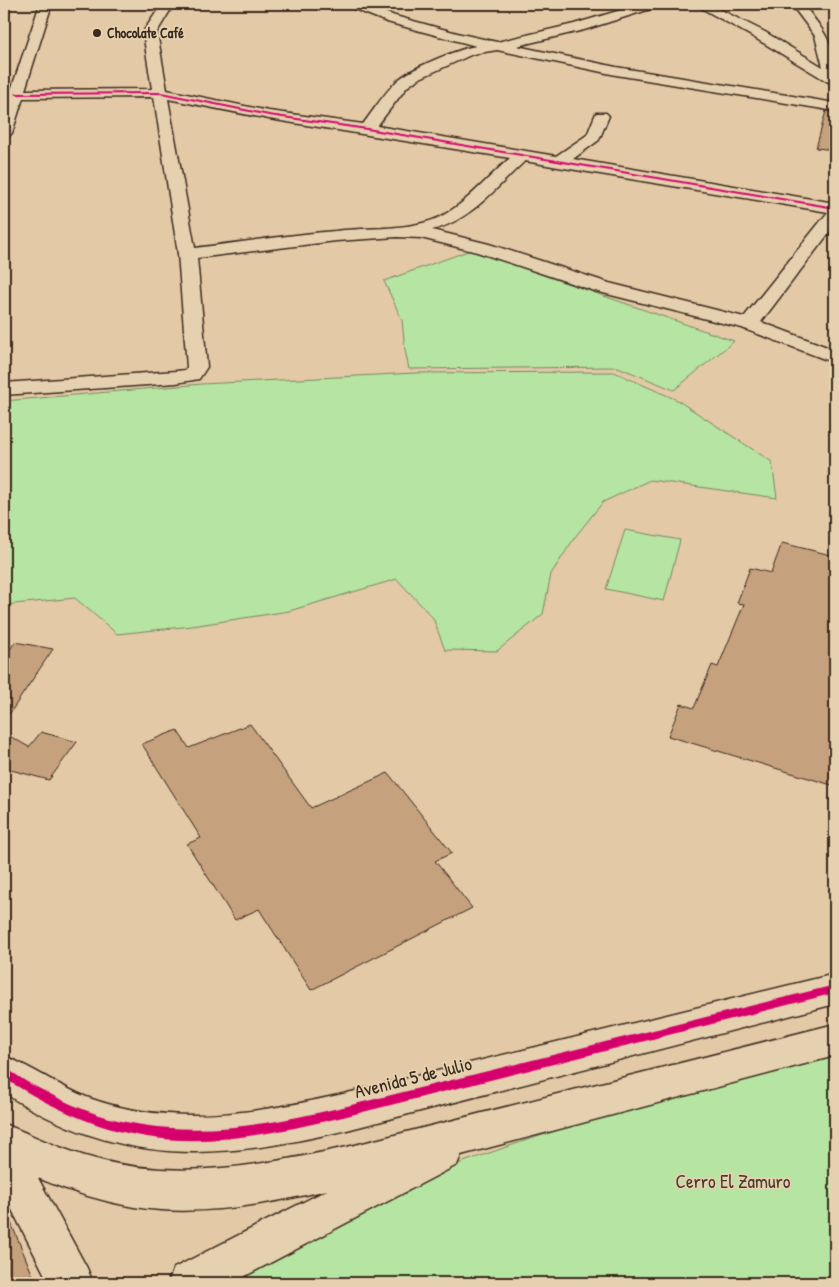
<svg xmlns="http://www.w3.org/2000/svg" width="839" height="1287" viewBox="0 0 839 1287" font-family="'Patrick Hand',sans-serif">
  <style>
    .green { fill: #b6e4a2; stroke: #788760 }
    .building { fill: #c5a17e; stroke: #3b2a1e }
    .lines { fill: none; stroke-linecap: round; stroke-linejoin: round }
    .minor-casing { stroke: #3b2a1e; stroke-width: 3 }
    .minor { fill: #e5d0af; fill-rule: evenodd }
    .cycleway-casing { stroke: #e5d0af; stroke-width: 3 }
    .cycleway { fill: #d6006c; fill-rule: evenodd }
    .poi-dot { fill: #3b2a1e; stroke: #e5d0af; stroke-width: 2 }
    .labels { text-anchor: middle; stroke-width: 4; stroke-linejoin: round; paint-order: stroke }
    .far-poi-label { font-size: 14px; font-weight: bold; fill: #3b2a1e; stroke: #e5d0af; text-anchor: start }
    .near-street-label { font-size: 19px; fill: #3b2a1e; stroke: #e5d0af }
    .near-park-label { font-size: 19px; fill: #473d2b; stroke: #e5d0af }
  </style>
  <rect width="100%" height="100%" fill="#e3c9a6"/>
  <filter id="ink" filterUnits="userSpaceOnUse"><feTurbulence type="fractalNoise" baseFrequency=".02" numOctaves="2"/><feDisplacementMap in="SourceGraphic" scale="10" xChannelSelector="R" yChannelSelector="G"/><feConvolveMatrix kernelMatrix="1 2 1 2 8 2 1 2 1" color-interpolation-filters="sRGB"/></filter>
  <g filter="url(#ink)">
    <g class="green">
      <polygon points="471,250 734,341 674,390 618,367 409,369 405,350 402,320 384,281"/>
      <polygon points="614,372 677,400 772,462 777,498 650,480 603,502 575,537 551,574 543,614 497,651 445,650 433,618 397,579 289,611 192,626 117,634 75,598 4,605 4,401 202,384 415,373"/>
      <polygon points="625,530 680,540 664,601 606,589"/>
      <polygon points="835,1041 835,1283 206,1283 337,1206 518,1143"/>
    </g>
    <g class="building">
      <polygon points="826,111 835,113 835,150 816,148"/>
      <polygon points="782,543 835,556 835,786 668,736 681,704 694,708 712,665 718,667 744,604 737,603 750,568 771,573"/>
      <polygon points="15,642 53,649 4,722 4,658"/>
      <polygon points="250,724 311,808 388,773 452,853 435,861 472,908 311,990 259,909 235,920 187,844 201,838 142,744 177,730 189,748"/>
      <polygon points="41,732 77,742 49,780 11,770 4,770 4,733 29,747"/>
      <polygon points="4,1206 36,1283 4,1283"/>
    </g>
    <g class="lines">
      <defs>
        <g id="minor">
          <path d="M40,4H52L25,90L152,89L143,32L162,4H174L157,32L167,90L269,111L363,124C374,110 384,93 397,81C411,68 458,49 476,46L387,22L349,7L347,4H363L395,16L461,34L497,42L574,24L641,4H659L657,7L584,30L517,46L616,67L835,103V111L616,75L497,50L473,54L418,79L407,87L377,126L556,156L587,135L596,113H606L609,116L599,140L573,159L835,203V225L761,322L835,350V363L742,328L595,291L477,252L421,238L397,237L336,241L197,258L207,367L199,379L176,383L4,395V383L176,371L185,370L187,367L178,254L154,97L23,98L12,133L9,136L4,138V111ZM168,99L269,119L510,158C487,178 467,203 440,217C409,231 369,227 335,231C288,235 242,242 195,248ZM525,161L558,167L828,212L744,317L609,283L489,244L432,230C472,220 496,187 525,161Z"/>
          <path d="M694,4H709L765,32L823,67L815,36L791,4H803C827,35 835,43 835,84L830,83L755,38Z"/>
          <path d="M835,974V1004L343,1131C214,1161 120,1167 4,1093V1056C33,1067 59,1087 89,1098C172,1128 259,1113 343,1094Z"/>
          <path d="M835,1024V1056L461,1155L457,1165L232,1283H168L174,1268L327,1190C265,1205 197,1217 134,1207C100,1201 69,1191 38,1178L87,1268L93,1283H49L4,1194V1124C35,1136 64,1151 96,1159C179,1181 265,1165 347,1147Z"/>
        </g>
      </defs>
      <use href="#minor" class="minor-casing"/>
      <use href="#minor" class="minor"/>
      <defs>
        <g id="cycleway">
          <polygon points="161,92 269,114 367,128 835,207 835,209 367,130 269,116 161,94 17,95 15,94 17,93"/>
          <path d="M835,985V993L343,1117C279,1132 213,1147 147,1137C96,1129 48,1106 4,1078V1068C12,1071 19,1077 27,1082C46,1092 65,1102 85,1110C171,1142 256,1128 343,1107Z"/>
        </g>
      </defs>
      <use href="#cycleway" class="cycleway-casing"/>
      <use href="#cycleway" class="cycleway"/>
    </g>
  </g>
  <circle class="poi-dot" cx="97" cy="33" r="5"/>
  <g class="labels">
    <g class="far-poi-label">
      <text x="107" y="38">Chocolate Café</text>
    </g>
    <g class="near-street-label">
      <text transform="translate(413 1077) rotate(-14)" y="7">Avenida 5 de Julio</text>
    </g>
    <g class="near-park-label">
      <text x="733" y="1188">Cerro El Zamuro</text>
    </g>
  </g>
  <rect width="839" height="1287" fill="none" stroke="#e5d0af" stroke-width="20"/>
  <rect x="10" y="10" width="819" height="1267" fill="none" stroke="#3b2a1e" stroke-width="2" filter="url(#ink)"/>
</svg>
